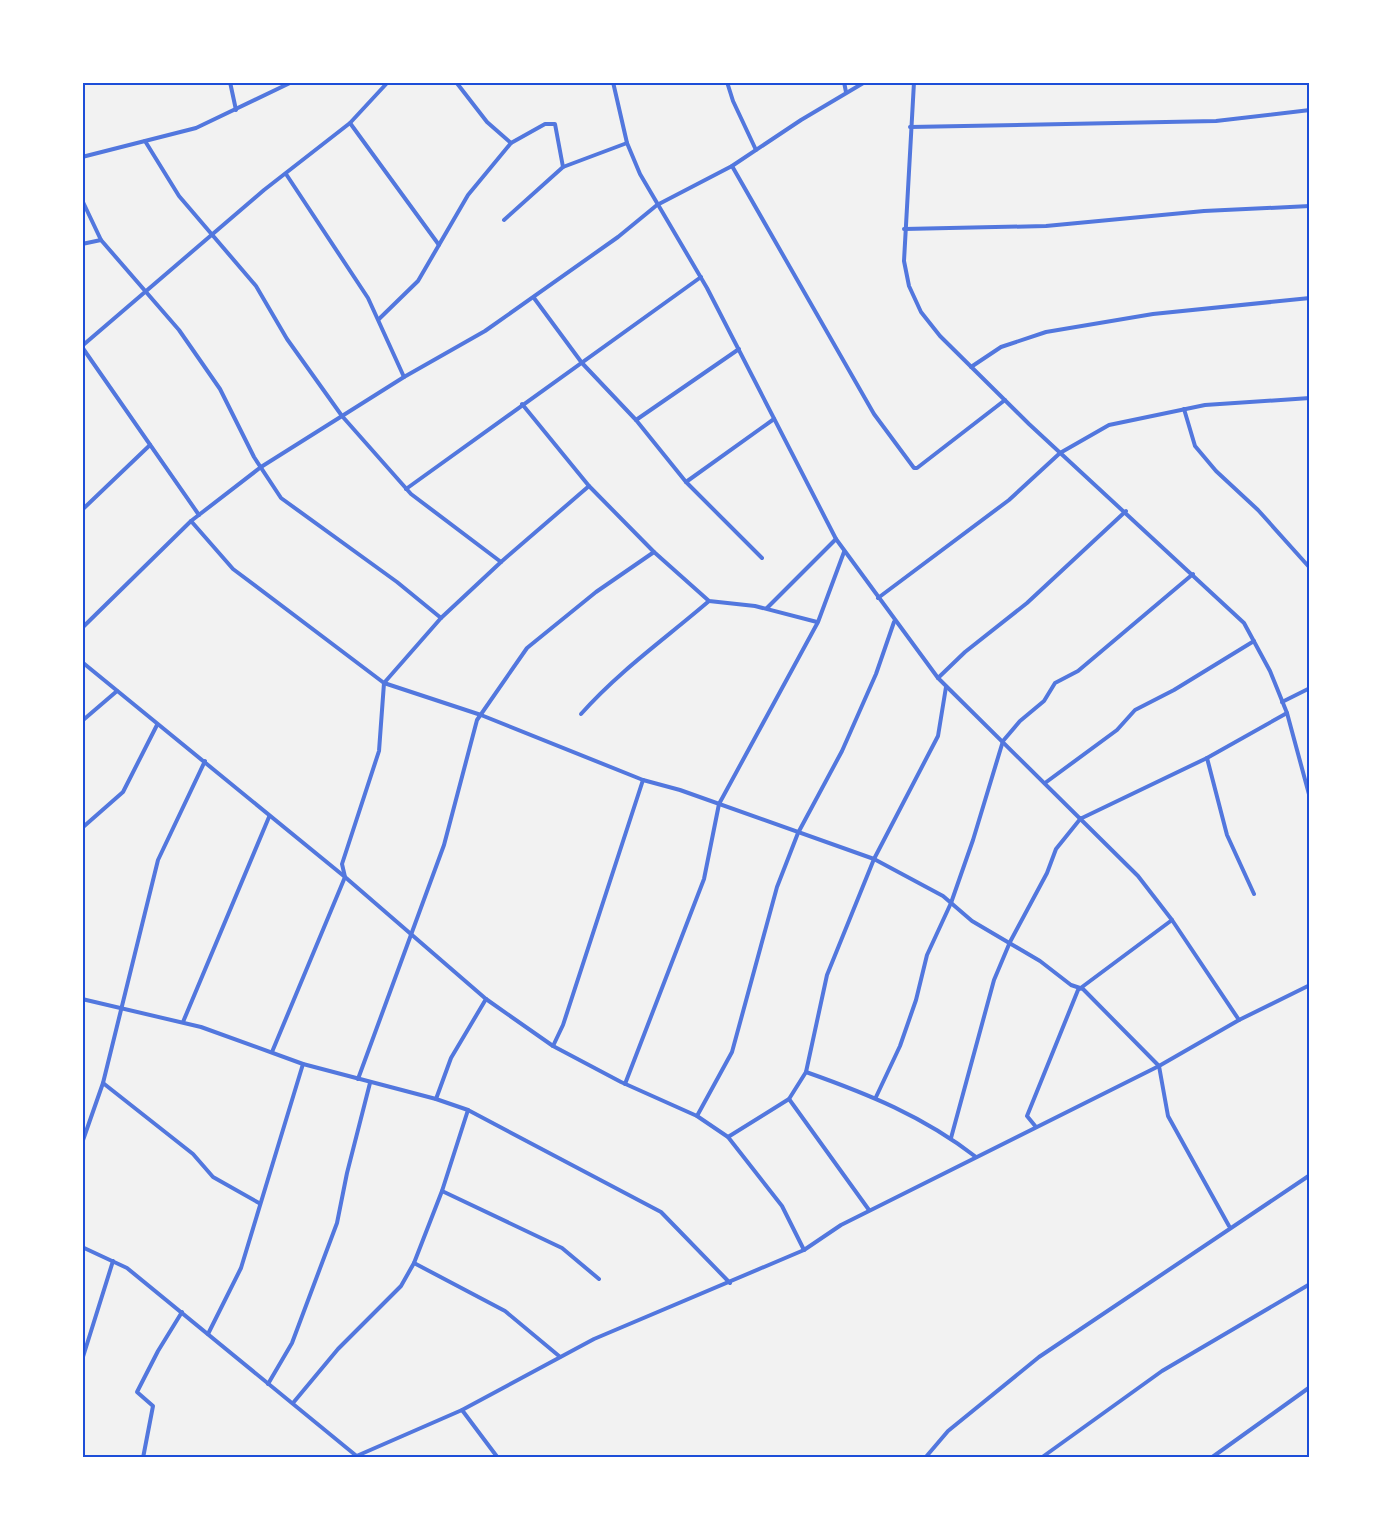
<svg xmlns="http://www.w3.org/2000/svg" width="1392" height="1540" viewBox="0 0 1392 1540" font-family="'Varela Round',sans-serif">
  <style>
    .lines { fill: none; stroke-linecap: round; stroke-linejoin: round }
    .minor { stroke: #5277de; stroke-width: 4 }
    .neatline { fill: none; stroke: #1d4ed8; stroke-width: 2 }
  </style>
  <rect width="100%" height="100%" fill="#f2f2f2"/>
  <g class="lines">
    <g class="minor">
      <polyline points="230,82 236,110"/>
      <polyline points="613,82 627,143 640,174 707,288 836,539 938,678 1138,876 1172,920 1239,1020"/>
      <polyline points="727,82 733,101 756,150"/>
      <polyline points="844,82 846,92"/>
      <polyline points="914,82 904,261 909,286 921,312 940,336 1029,424 1244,623 1270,671 1287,713 1310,798"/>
      <polyline points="350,123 439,245"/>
      <polyline points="910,127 1216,121 1310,110"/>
      <polyline points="145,141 179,196 256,286 287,339 342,416 411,494 501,562"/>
      <polyline points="511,143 545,124 555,124 563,167"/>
      <polyline points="82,157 196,128 292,82"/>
      <polyline points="732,166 874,414 914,468 917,468 1005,400"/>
      <polyline points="286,174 368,298 404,377"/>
      <polyline points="82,200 101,240 179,330 220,389 254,457 281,498 397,582 441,618"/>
      <polyline points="504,220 563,167 627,143"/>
      <polyline points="904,229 1046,226 1204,211 1310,206"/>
      <polyline points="82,244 101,240"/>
      <polyline points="534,298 582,363 636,420 686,482 762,558"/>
      <polyline points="379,319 418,281 468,195 511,143 487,122 456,82"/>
      <polyline points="82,346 264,190 350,123 388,82"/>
      <polyline points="82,347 199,515"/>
      <polyline points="971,367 1001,347 1046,332 1153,314 1310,298"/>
      <polyline points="522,404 589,486 654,552 709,601 755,606 817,622"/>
      <polyline points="1184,409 1195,446 1216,471 1258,510 1310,568"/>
      <polyline points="636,420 739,349"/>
      <polyline points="686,482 774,419"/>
      <polyline points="406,489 701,277"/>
      <polyline points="82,510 150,445"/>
      <polyline points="191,521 233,569 384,683 481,715 643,780 680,790 874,859 943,896 972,921 1040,961 1071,985 1083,989 1159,1066 1168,1116 1229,1226"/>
      <polyline points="878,598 1009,500 1060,453 1109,425 1205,405 1310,398"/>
      <polyline points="767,608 836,539"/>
      <polyline points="82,628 191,521 261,467 404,377 485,331 618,237 657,205 732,166 801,120 865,82"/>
      <polyline points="82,662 345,877 486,999 553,1046 621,1082 697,1116 728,1137 782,1206 804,1250"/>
      <polyline points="938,678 965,652 1027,603 1126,511"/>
      <polyline points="1282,702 1310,688"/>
      <path d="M581,714C619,671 666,638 709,601"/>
      <polyline points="82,721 117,691"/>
      <polyline points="1207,758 1227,835 1254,894"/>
      <polyline points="1045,783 1117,730 1135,710 1174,690 1254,641"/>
      <polyline points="1082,818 1207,758 1287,713"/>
      <polyline points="82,828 123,792 157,725"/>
      <polyline points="82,999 201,1027 303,1064 436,1099 468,1110 661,1212 730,1283"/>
      <polyline points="183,1022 269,817"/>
      <polyline points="553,1046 563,1025 643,780"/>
      <polyline points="272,1052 345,877 342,864 379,751 384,683 441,618 501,562 589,486"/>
      <path d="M806,1072C868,1094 923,1116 976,1157"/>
      <polyline points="358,1079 444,845 477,720 527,648 596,592 654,552"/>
      <polyline points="103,1083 193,1154 213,1177 259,1203"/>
      <polyline points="625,1084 704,879 719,804 818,622 844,552"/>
      <polyline points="876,1097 900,1046 916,1000 927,955 951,903 973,840 1003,741 1020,721 1044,701 1055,683 1078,671 1193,574"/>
      <polyline points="436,1099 451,1058 486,999"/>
      <polyline points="789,1099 869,1210"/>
      <polyline points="697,1116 732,1052 777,887 798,833 842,751 876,674 894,622"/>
      <polyline points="1036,1127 1027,1116 1078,990 1172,920"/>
      <polyline points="728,1137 789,1099 806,1072 827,975 874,859 938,736 946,687"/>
      <polyline points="951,1138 994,980 1010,942 1047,873 1056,849 1081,818"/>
      <polyline points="82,1143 103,1083 158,860 205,761"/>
      <polyline points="442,1191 562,1248 599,1279"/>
      <polyline points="82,1247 127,1268 359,1458"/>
      <polyline points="414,1263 505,1311 559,1356"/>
      <polyline points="208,1334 241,1268 303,1064"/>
      <polyline points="82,1360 113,1261"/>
      <polyline points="268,1384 292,1343 337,1223 347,1173 370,1083"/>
      <polyline points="293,1403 338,1349 401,1286 414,1263 442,1191 468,1110"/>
      <polyline points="462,1410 498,1458"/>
      <polyline points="143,1458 153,1406 137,1392 158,1351 182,1312"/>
      <polyline points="352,1458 462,1410 594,1339 804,1250 841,1225 1159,1066 1239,1020 1310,985"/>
      <polyline points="925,1458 948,1431 1039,1357 1310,1175"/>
      <polyline points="1041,1458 1162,1371 1310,1284"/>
      <polyline points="1211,1458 1310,1387"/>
    </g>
  </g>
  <rect width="1392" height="1540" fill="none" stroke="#ffffff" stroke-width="168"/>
  <rect x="84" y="84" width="1224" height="1372" class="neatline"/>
</svg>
